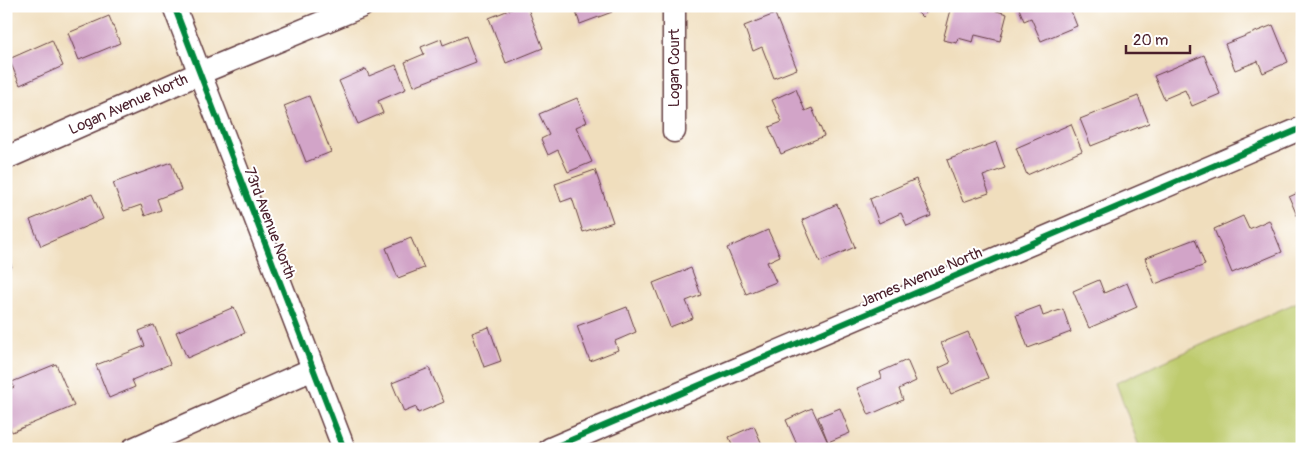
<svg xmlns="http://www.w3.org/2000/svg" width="1308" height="455" viewBox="0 0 1308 455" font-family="Pangolin,sans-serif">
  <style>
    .green { fill: #becb6d; stroke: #84754c }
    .building { fill: #d2a4c8 }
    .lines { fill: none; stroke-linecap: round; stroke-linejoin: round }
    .minor-casing { stroke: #633c41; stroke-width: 25 }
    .minor { stroke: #fff; stroke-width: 22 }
    .cycleway-casing { stroke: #fff; stroke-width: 9 }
    .cycleway { stroke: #00873e; stroke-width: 6 }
    .labels { text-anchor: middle; stroke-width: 4; stroke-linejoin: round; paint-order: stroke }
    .street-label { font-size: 15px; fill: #4a1f2b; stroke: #fff }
  </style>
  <rect width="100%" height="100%" fill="#fff"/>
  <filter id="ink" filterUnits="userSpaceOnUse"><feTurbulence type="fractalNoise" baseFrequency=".02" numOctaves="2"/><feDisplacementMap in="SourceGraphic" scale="10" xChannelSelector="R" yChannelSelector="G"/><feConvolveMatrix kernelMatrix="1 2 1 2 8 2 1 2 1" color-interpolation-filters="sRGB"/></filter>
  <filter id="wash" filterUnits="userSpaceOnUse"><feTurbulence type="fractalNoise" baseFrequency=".0096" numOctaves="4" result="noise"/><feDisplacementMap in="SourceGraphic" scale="20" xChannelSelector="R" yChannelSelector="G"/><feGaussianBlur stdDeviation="1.12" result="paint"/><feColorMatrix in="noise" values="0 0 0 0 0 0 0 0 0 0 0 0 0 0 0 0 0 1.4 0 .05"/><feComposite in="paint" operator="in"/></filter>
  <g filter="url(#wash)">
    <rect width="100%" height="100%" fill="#f0debd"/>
    <polygon class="green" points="1302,300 1302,449 1140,449 1116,383"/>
    <g id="blocks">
      <g class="building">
        <polygon points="519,6 527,6 543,48 506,63 489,18"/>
        <polygon points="574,6 610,6 612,12 580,24"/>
        <polygon points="911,6 933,6 922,17"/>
        <polygon points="952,6 983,6 983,7 1007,14 1000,41 975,35 973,42 958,38 957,43 943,40"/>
        <polygon points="1018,6 1069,6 1077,26 1041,41 1031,18 1024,21"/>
        <polygon points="775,14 797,69 774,78 762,47 753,51 744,26"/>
        <polygon points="109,16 120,43 79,60 68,33"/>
        <polygon points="1273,25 1288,62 1263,73 1258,61 1235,70 1225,44"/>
        <polygon points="466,36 476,62 414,86 405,62 424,54 421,47 441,39 443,45"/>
        <polygon points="52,40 63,66 20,85 9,59"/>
        <polygon points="1204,55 1220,94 1192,106 1185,90 1164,99 1154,76"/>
        <polygon points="396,65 406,89 378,101 383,113 358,124 339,81 366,69 369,76"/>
        <polygon points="796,89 805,111 812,108 824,136 781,154 769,127 782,122 772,100"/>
        <polygon points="309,96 331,152 306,162 284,106"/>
        <polygon points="1138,96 1149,123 1091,146 1080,119"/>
        <polygon points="577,98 587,122 576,127 592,162 568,172 558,150 548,155 541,139 549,135 539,114"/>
        <polygon points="1071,124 1082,151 1027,175 1016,148"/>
        <polygon points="996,142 1005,168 983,176 989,193 963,202 947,160"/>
        <polygon points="171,162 181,190 157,199 161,210 145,216 141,205 124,211 113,183"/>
        <polygon points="595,170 613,222 583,232 572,198 561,202 555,184"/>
        <polygon points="916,179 931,216 907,226 901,213 879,223 870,199"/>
        <polygon points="1302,191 1302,227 1289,197"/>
        <polygon points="92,194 103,219 41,246 30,220"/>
        <polygon points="837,204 855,247 820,262 802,220"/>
        <polygon points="1243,216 1249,229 1269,220 1282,252 1232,273 1214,229"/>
        <polygon points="768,230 780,256 767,262 776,282 746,294 727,248"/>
        <polygon points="411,238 424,268 398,278 386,248"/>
        <polygon points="1195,239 1205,265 1155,284 1145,258"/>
        <polygon points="6,252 12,267 6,270"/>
        <polygon points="691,268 701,295 686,301 693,318 670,327 653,283"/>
        <polygon points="1099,280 1104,293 1127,283 1137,307 1089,328 1073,291"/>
        <polygon points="1040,306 1043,316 1063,309 1071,332 1028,348 1016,315"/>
        <polygon points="234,307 245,333 187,358 176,332"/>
        <polygon points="627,307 636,332 615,341 618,350 590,361 577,326"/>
        <polygon points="154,325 170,364 132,380 135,387 109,398 96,365 145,346 139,331"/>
        <polygon points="489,327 501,361 484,367 472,333"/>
        <polygon points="968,332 988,378 951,394 939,368 950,363 941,343"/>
        <polygon points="907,360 916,381 899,389 903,400 869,415 857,388 882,378 880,372"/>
        <polygon points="56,364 74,406 12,432 6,419 6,391 14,387 12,382"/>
        <polygon points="429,368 444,402 418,413 416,407 404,412 392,383"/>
        <polygon points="812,408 830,447 826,449 799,449 786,420"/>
        <polygon points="840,408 850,433 828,442 818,417"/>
        <polygon points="754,426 764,449 734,449 729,437"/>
      </g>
    </g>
  </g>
  <g filter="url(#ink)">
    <use href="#blocks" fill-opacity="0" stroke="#633c41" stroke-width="1"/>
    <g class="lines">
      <defs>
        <g id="minor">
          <polyline points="174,6 344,449"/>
          <polyline points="674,6 674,131"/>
          <polyline points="6,158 200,73 362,6"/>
          <polyline points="133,449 313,369"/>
          <polyline points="550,449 1302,128"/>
        </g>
      </defs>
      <use href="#minor" class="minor-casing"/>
      <use href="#minor" class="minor"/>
      <defs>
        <g id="cycleway">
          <polyline points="174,6 344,449"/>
          <polyline points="550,449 1302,128"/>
        </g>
      </defs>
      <use href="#cycleway" class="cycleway-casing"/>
      <use href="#cycleway" class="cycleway"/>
    </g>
  </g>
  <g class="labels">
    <g class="street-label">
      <text transform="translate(674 68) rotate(-90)" y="5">Logan Court</text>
      <text transform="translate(128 104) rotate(-24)" y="5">Logan Avenue North</text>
      <text transform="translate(270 223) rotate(69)" y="5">73rd Avenue North</text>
      <text transform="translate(921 277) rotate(-23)" y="5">James Avenue North</text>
    </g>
  </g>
  <rect width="1308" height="455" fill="none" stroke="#fff" stroke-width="25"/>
  <path d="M1126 45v8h64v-8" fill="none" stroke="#4a1f2b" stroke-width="2.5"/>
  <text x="1133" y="45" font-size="15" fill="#4a1f2b" stroke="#ffffff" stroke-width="4" paint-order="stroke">20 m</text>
</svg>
